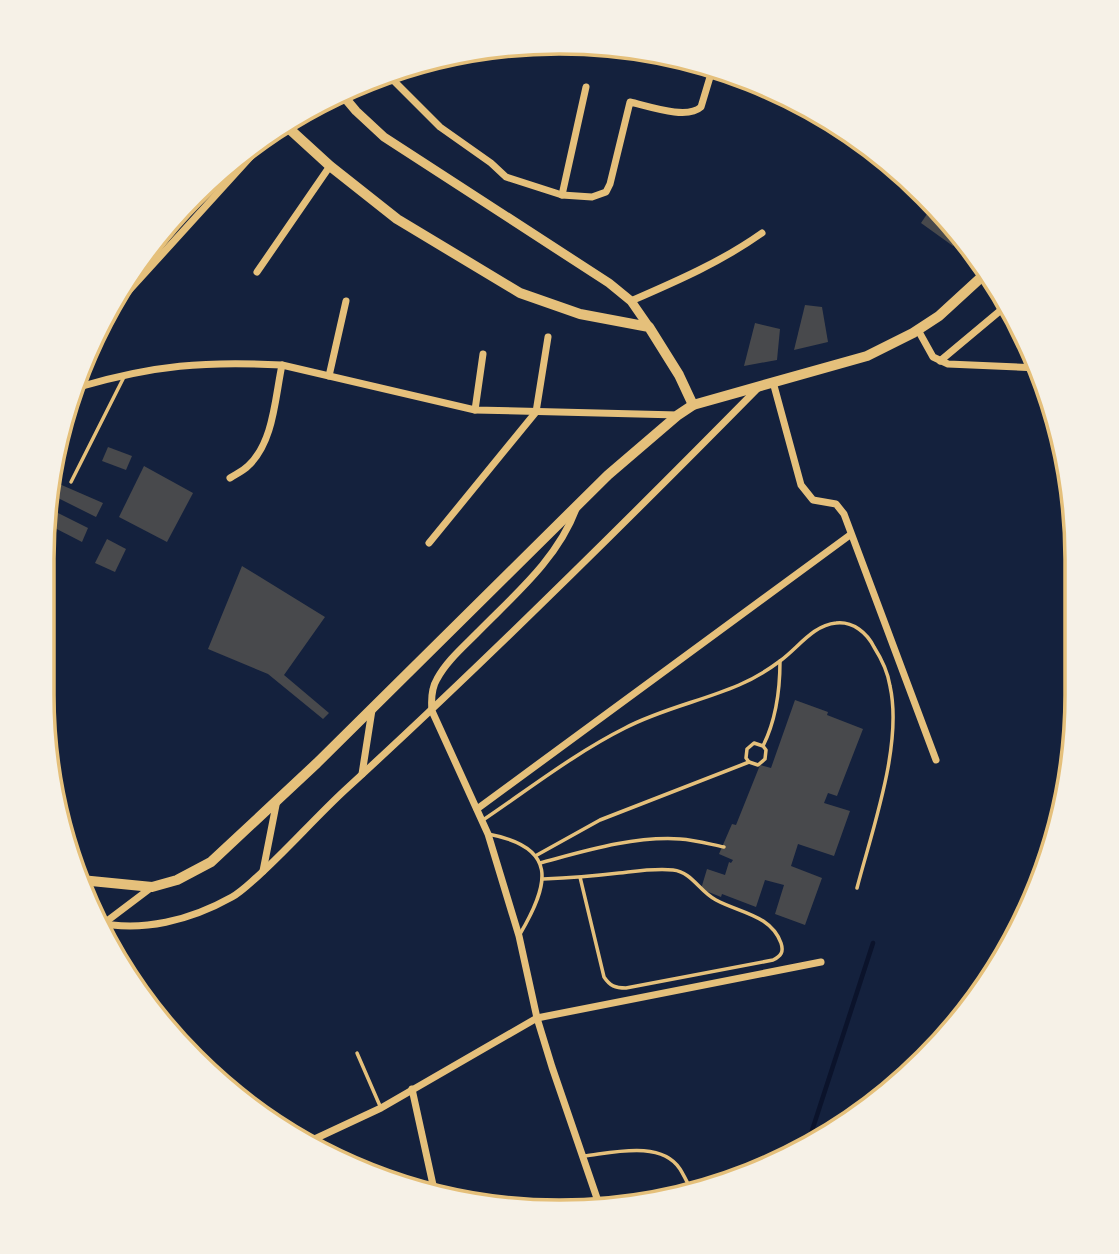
<svg xmlns="http://www.w3.org/2000/svg" width="1119" height="1254" viewBox="0 0 1119 1254" font-family="'Fira Sans',sans-serif">
  <style>
    .lines { fill: none; stroke-linecap: round; stroke-linejoin: round }
    .stream { stroke: #0b132b; stroke-width: 4.5 }
    .building { fill: #48494c }
    .service { stroke: #e5c07b; stroke-width: 3.5 }
    .minor { stroke: #e5c07b; stroke-width: 7 }
    .tertiary { stroke: #e5c07b; stroke-width: 9 }
    .secondary { stroke: #e5c07b; stroke-width: 10 }
    .rim { fill: none; stroke: #e5c07b; stroke-width: 3.5 }
  </style>
  <rect width="100%" height="100%" fill="#14213d"/>
  <g class="lines">
    <polyline class="stream" points="807,1146 873,943"/>
  </g>
  <g class="building">
    <polygon points="933,205 961,235 953,246 921,223"/>
    <polygon points="805,305 822,307 828,342 794,350"/>
    <polygon points="755,323 780,329 777,360 744,366"/>
    <polygon points="108,447 132,456 126,470 102,461"/>
    <polygon points="144,466 193,493 167,542 119,517"/>
    <polygon points="51,478 58,482 57,483 103,503 96,517 50,494"/>
    <polygon points="50,509 88,528 82,542 49,525"/>
    <polygon points="107,539 126,549 115,572 95,563"/>
    <polygon points="242,566 325,617 284,675 329,713 323,719 268,674 208,649"/>
    <polygon points="795,700 828,712 827,715 863,729 837,796 828,793 824,803 850,811 834,856 798,844 791,866 822,878 805,925 775,914 784,885 765,880 756,907 722,894 721,897 701,889 707,869 725,875 729,862 731,863 733,860 719,854 732,824 736,825 760,765 771,768"/>
  </g>
  <g class="lines">
    <g class="service">
      <polyline points="71,482 125,375"/>
      <path d="M763,746L754,743L747,749L746,758L749,762L758,765L765,759L766,750L763,746C776,720 780,689 780,661"/>
      <path d="M483,820C529,789 575,753 625,728C661,709 702,701 739,685C753,679 768,670 780,661C798,648 813,625 836,623C853,621 867,633 874,647C881,658 888,673 890,686C903,745 872,830 857,888"/>
      <path d="M488,834C558,847 550,883 520,934"/>
      <polyline points="537,855 600,820 749,762"/>
      <path d="M540,863C585,851 633,836 680,839C695,840 709,844 724,847"/>
      <path d="M543,879C568,878 594,876 619,873C637,871 655,868 673,870C692,872 700,892 716,900C740,913 771,915 781,943C784,952 781,956 773,960L626,988C615,988 610,986 604,977L580,877"/>
      <polyline points="357,1053 380,1106"/>
      <path d="M584,1156C612,1153 661,1140 680,1169C685,1177 689,1186 693,1194"/>
    </g>
    <g class="minor">
      <path d="M387,74L440,127L491,163L506,177L562,195L592,197L606,192L610,184L630,102C648,106 687,120 701,107L713,67"/>
      <polyline points="788,102 790,99"/>
      <polyline points="562,195 586,87"/>
      <polyline points="257,272 330,166"/>
      <path d="M631,301C677,281 721,262 762,233"/>
      <polyline points="105,317 275,130"/>
      <polyline points="918,330 933,357 948,364 1038,368"/>
      <polyline points="940,361 1007,305"/>
      <polyline points="329,376 346,301"/>
      <polyline points="773,382 801,485 813,500 836,504 844,514 936,760"/>
      <path d="M79,387C154,365 205,361 282,365L475,410L678,415"/>
      <polyline points="475,410 483,354"/>
      <path d="M230,478C236,474 243,471 248,466C274,442 275,397 282,365"/>
      <path d="M576,509C557,560 513,596 476,634C462,648 446,662 437,679C431,689 431,700 432,711L488,834L519,936L537,1018L552,1067L600,1207"/>
      <polyline points="429,543 536,412 548,337"/>
      <polyline points="362,774 372,710"/>
      <polyline points="477,809 850,535"/>
      <polyline points="263,871 277,800"/>
      <path d="M95,922C142,933 191,920 232,897C241,892 249,884 257,877C287,850 314,819 344,791C486,661 623,525 758,388"/>
      <polyline points="103,924 152,887"/>
      <polyline points="412,1089 435,1194"/>
      <polyline points="306,1143 381,1108 537,1018 821,962"/>
    </g>
    <polyline class="tertiary" points="340,92 356,111 384,137 609,283 631,301 649,327"/>
    <g class="secondary">
      <polyline points="284,124 330,166 397,219 520,293 580,314 649,327 679,375 693,405"/>
      <polyline points="81,880 152,887 177,880 211,862 317,763 608,475 678,415 693,405 867,356 913,333 939,316 987,272"/>
    </g>
  </g>
  <path d="M0 0H1119V1254H0ZM559 54H560A505 505 0 0 1 1065 559V695A505 505 0 0 1 560 1200H559A505 505 0 0 1 54 695V559A505 505 0 0 1 559 54Z" fill="#f6f1e7" fill-rule="evenodd"/>
  <path class="rim" d="M559 54H560A505 505 0 0 1 1065 559V695A505 505 0 0 1 560 1200H559A505 505 0 0 1 54 695V559A505 505 0 0 1 559 54Z"/>
</svg>
